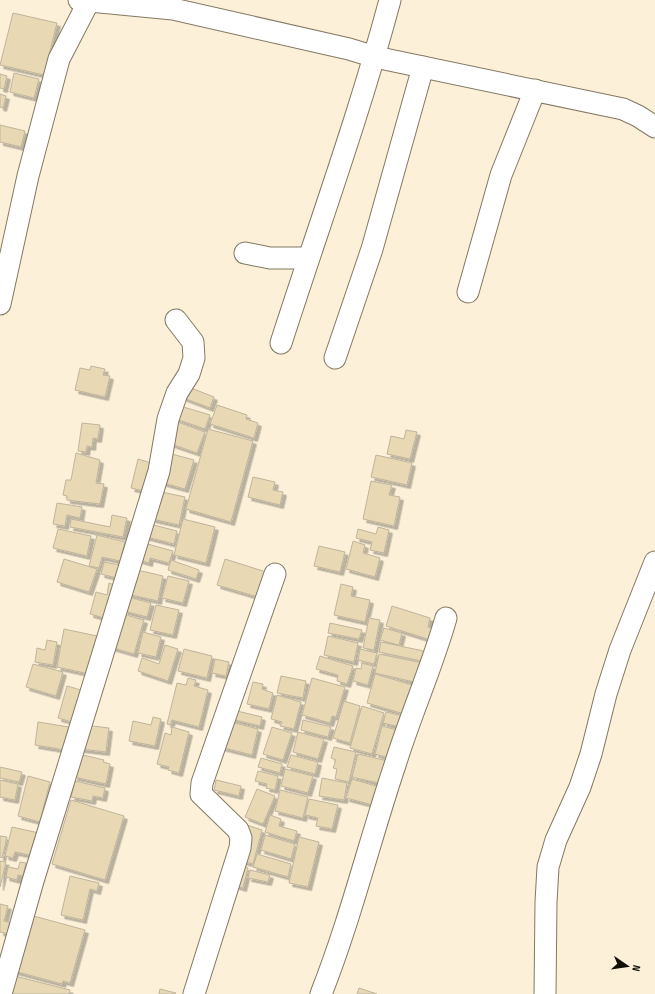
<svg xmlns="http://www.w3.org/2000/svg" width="655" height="994" viewBox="0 0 655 994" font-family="'Sofia Sans Condensed',sans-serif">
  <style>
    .building { fill: #e8d8b3; stroke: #bfb49c; filter: url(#shadow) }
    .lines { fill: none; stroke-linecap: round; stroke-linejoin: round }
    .minor-casing { stroke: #837963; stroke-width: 23 }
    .minor { stroke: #fff; stroke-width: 21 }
  </style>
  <defs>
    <filter id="shadow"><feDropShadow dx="3.5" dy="3.5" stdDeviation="0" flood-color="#0004"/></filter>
  </defs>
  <rect width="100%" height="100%" fill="#fcf0d8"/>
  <g class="building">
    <polygon points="13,13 57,23 44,75 0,65"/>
    <polygon points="14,73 39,79 34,98 10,92"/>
    <polygon points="0,74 7,76 4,89 0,88"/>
    <polygon points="0,94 6,96 3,108 0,107"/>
    <polygon points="0,125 25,131 21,147 0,142"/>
    <polygon points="91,366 105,369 103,375 110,376 105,397 75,390 80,368 90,370"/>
    <polygon points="186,386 214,397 210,408 181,397"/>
    <polygon points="177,405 210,415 205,429 173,418"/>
    <polygon points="217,405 247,415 246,419 258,423 254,438 210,424"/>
    <polygon points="175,421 205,432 197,453 168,443"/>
    <polygon points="82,423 100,425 98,439 93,438 92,447 87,446 86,452 78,451"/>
    <polygon points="208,429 253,441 231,522 186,509"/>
    <polygon points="406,430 417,432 410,459 387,454 391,436 404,439"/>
    <polygon points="76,453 100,460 96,483 104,484 100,504 67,500 67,496 63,495 66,480 71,480"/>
    <polygon points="168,453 194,460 185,489 160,482"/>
    <polygon points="376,455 412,463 407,485 371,477"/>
    <polygon points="138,459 151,463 144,491 131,488"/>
    <polygon points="253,477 275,482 273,490 283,492 280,505 248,497"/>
    <polygon points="371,481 392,485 389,495 400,497 394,526 363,519"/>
    <polygon points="157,491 185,497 179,525 152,519"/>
    <polygon points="57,503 82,507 80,518 67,515 65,526 53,524"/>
    <polygon points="112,515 127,518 123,537 70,527 71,519 110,527"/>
    <polygon points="183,519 215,527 206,563 174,555"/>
    <polygon points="146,523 177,531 174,544 143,536"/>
    <polygon points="378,527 389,530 384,553 370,550 372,542 356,538 358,529 376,534"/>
    <polygon points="58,529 91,536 87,556 53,548"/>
    <polygon points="97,535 125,542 120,561 102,557 99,568 89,566"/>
    <polygon points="353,541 365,545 363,553 380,558 375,577 346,569"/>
    <polygon points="144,543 173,551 169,563 150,558 149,563 139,560"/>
    <polygon points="319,546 345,552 340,572 314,566"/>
    <polygon points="64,559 97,569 89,592 57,582"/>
    <polygon points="225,559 266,572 258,597 217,585"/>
    <polygon points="171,560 199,570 196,579 168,570"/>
    <polygon points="104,562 120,565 117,578 101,574"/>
    <polygon points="133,569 163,576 158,601 127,594"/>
    <polygon points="168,576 189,581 183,603 162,598"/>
    <polygon points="109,583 119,587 111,620 90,614 96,592 107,595"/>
    <polygon points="341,584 353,587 351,596 370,600 365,622 334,615"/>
    <polygon points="128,597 151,603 147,617 124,611"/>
    <polygon points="156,605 179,610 173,635 150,630"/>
    <polygon points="392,606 430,618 428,627 438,630 434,641 386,626"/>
    <polygon points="119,613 144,620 134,654 110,647"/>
    <polygon points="369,618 380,620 374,650 363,648"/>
    <polygon points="330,623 362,630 359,639 328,633"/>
    <polygon points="384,628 402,633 399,645 380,640"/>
    <polygon points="64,629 102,637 94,675 57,667"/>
    <polygon points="143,632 161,637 156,657 138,653"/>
    <polygon points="328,636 358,643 354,662 324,655"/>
    <polygon points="47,640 57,642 53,665 35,662 37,648 45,650"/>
    <polygon points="381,642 433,653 431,663 379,652"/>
    <polygon points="165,645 178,649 168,681 138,671 142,658 159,664"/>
    <polygon points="184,649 212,656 207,678 178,671"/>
    <polygon points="360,649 377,653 374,664 358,660"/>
    <polygon points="379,654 428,664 423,684 375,673"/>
    <polygon points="320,656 353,666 347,684 337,681 338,675 316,669"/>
    <polygon points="215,659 229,662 226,676 212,673"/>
    <polygon points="362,663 373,666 368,685 353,681 356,668 361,669"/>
    <polygon points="33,664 63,672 56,696 26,687"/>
    <polygon points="375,674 419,687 411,716 367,703"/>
    <polygon points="281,676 306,681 303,698 277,693"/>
    <polygon points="188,678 196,680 194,686 208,690 199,727 172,720 170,725 167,724 177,683 186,685"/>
    <polygon points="312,678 345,687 336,717 332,716 330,723 302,715"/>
    <polygon points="253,682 263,684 262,689 273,693 269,709 247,704"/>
    <polygon points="67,686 88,692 79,724 58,718"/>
    <polygon points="277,695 301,702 294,729 280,726 282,722 271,719"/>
    <polygon points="344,701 360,706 350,743 333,738"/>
    <polygon points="362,706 384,713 372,754 350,748"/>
    <polygon points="233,710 262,717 260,726 231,719"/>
    <polygon points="386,712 407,717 404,728 383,723"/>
    <polygon points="153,717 161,719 155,746 129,741 133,721 151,725"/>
    <polygon points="303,720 331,727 328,737 301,730"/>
    <polygon points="227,721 258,729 252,755 220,747"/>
    <polygon points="38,722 75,728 71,751 35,745"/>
    <polygon points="84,725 109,728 106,752 81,749"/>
    <polygon points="382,726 401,731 393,759 375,754"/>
    <polygon points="172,727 189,732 179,773 168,770 169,767 157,764 165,733 171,735"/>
    <polygon points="272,727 292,733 283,760 263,754"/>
    <polygon points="298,732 324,739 318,759 293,752"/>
    <polygon points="334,747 356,752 349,782 335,779 337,769 333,768 336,760 331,758"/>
    <polygon points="79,754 104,760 103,762 110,764 106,784 74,777"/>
    <polygon points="358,754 388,761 383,784 352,777"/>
    <polygon points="291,755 318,762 315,774 287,767"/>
    <polygon points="261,758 282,764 280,773 258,767"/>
    <polygon points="0,767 22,772 19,782 0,778"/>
    <polygon points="285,769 313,776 308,793 281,786"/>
    <polygon points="258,771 278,776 275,790 266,788 267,784 255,781"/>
    <polygon points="28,776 50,782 40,822 18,816"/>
    <polygon points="322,778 347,783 344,800 319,796"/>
    <polygon points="352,779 383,788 377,806 346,798"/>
    <polygon points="0,780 18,784 15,800 0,797"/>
    <polygon points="216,780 241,786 239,796 214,790"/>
    <polygon points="75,781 105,788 103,798 93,796 92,801 71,797"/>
    <polygon points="257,789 275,796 263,824 245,817"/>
    <polygon points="280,790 308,797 303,818 275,811"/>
    <polygon points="309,799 338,805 332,829 316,826 318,818 305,815"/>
    <polygon points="71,800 124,816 105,880 52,864"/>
    <polygon points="270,815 281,819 279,826 297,831 294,841 265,832"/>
    <polygon points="247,825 262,830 253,864 238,860"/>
    <polygon points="12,827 39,833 34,856 15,852 13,858 5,856"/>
    <polygon points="265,835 295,844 291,859 261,850"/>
    <polygon points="0,836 7,837 2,858 0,857"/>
    <polygon points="299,837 319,842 308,887 289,883"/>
    <polygon points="257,854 291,864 288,877 253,867"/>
    <polygon points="0,861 6,862 0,887"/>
    <polygon points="20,862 26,863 23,876 18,875 17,880 6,877 8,867 18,869"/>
    <polygon points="238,865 248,868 243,888 233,885"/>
    <polygon points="250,870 270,875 268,882 248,878"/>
    <polygon points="70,876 99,883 97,891 90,889 83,920 61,915"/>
    <polygon points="0,904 8,906 4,921 16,924 13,935 0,932"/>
    <polygon points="30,915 85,930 70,983 63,981 62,984 14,971"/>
    <polygon points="11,975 70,990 69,994 6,994"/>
    <polygon points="359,988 377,994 357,994"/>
    <polygon points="160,989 176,993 175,994 159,994"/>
  </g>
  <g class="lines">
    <defs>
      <g id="minor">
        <polyline points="79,0 173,9 349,49 375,57 623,109 638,116 655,127"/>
        <polyline points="245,253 270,258 308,258"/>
        <polyline points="468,292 501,175 535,90"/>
        <polyline points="0,304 28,176 59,59 89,1"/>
        <path d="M281,343C318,228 359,116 390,0"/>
        <polyline points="335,358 372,249 423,67"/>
        <polyline points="1,994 33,881 159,471 168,419 177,393 189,374 194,358 193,342 176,320"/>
        <polyline points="194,994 240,848 241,838 238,830 201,794 202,783 275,574"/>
        <path d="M321,994C351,918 370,839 396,762C411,714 432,667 446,618"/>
        <polyline points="545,994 546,902 548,867 556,840 580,787 591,754 606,694 620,650 655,562"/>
      </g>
    </defs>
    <use href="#minor" class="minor-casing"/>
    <use href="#minor" class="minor"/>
  </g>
  <g transform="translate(627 966) rotate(103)" stroke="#fcf0d8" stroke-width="3" paint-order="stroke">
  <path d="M0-3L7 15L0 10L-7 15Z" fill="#110e06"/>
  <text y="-6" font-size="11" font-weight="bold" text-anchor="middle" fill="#110e06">N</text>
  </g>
</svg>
